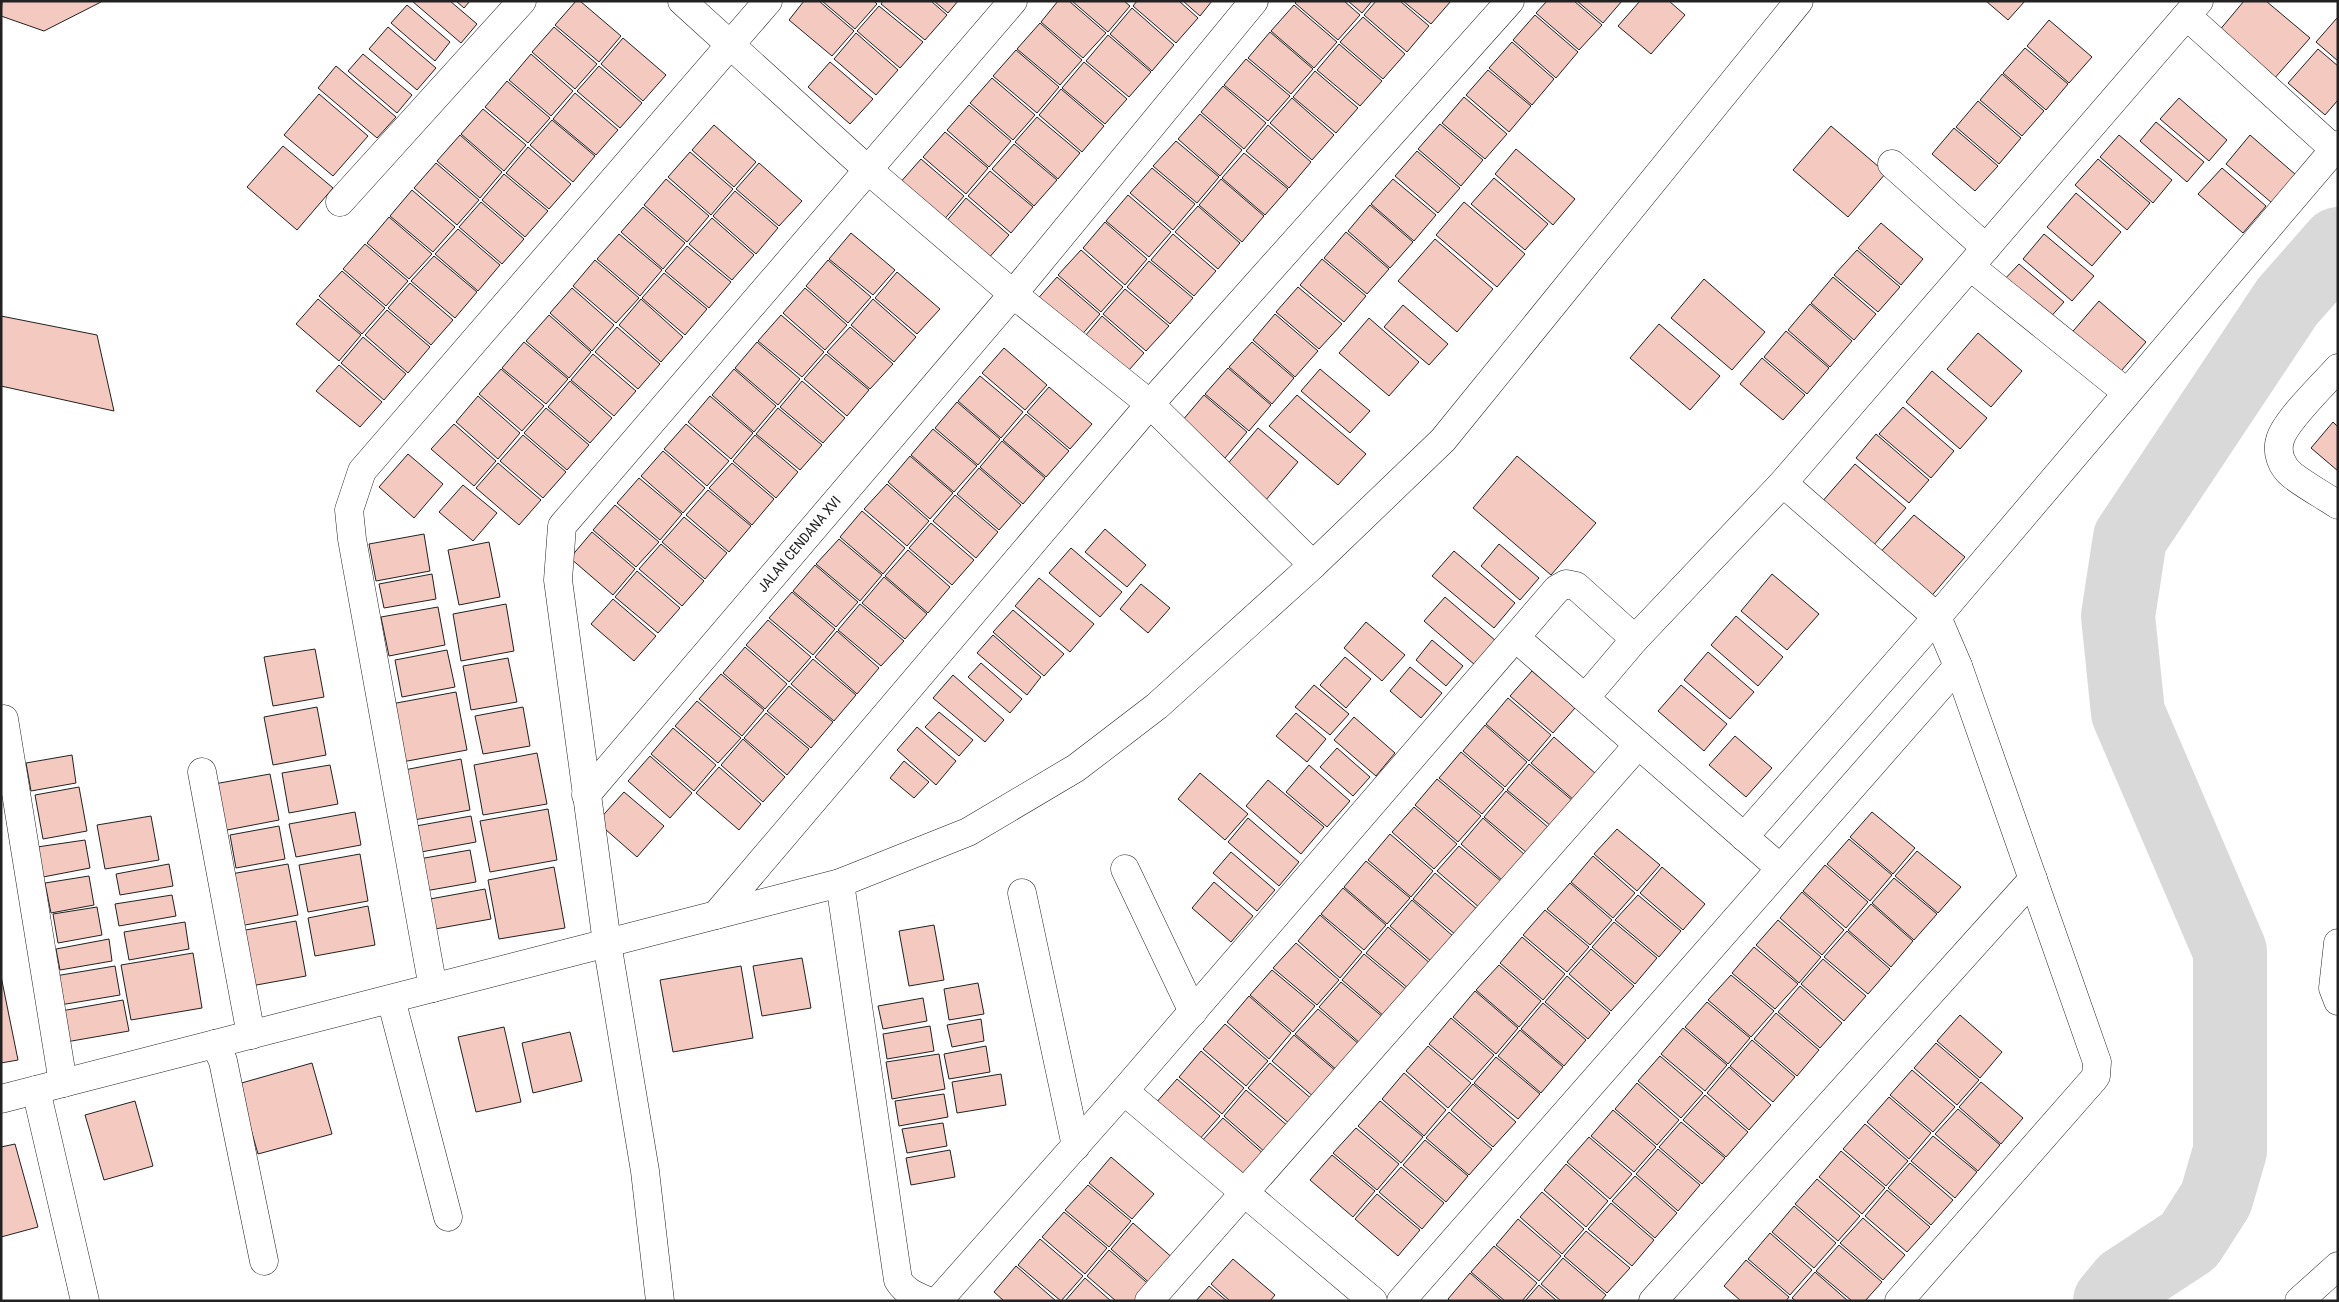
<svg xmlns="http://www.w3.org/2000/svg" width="2339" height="1302" viewBox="0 0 2339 1302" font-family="'Roboto Condensed',sans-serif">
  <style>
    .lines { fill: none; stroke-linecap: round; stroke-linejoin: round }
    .river { stroke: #d9d9d9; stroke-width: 74 }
    .building { fill: #f3c9c0; stroke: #222 }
    .minor-casing { stroke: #222; stroke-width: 29 }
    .minor { stroke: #fff; stroke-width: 28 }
    .labels { text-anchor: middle; stroke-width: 4; stroke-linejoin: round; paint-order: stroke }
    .street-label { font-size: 14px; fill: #222; stroke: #fff }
  </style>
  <rect width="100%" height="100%" fill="#fff"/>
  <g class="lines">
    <polyline class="river" points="2110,1301 2125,1283 2189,1241 2216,1199 2230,1151 2230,951 2128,713 2118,616 2130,538 2287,302 2338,244"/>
  </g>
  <g class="building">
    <polygon points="2,1 101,1 101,2 44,31 1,16"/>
    <polygon points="412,1 450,1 477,24 461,43"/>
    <polygon points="456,1 470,1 464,8"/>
    <polygon points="576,1 580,1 621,36 599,62 555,25"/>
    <polygon points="804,1 819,1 854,31 832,56 789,20"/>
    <polygon points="822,1 874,1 877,4 855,29"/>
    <polygon points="883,1 931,1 947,15 925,40 881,4"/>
    <polygon points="934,1 958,1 948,13"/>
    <polygon points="1058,1 1069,1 1106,33 1083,58 1041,22"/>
    <polygon points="1072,1 1124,1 1130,6 1108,32"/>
    <polygon points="1137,1 1179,1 1198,18 1176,43 1133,6"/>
    <polygon points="1183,1 1212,1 1200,16"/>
    <polygon points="1297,1 1344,1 1360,15 1338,40 1295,3"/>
    <polygon points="1348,1 1372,1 1362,13"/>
    <polygon points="1376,1 1400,1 1429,26 1407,52 1364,15"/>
    <polygon points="1403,1 1451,1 1431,24"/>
    <polygon points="1547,1 1574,1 1602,25 1579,50 1536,13"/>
    <polygon points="1577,1 1622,1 1603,23"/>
    <polygon points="1640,1 1669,1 1685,15 1651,54 1618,26"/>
    <polygon points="1986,1 2025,1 2008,20"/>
    <polygon points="2244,1 2266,1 2310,38 2273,80 2218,32"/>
    <polygon points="407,5 450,42 435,61 391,23"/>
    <polygon points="1294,5 1337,42 1314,68 1271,31"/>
    <polygon points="879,6 923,42 900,68 857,31"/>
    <polygon points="1132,8 1174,45 1152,71 1110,34"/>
    <polygon points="1535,15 1578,52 1556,78 1513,40"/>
    <polygon points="1363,17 1405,54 1383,79 1340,42"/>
    <polygon points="2337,18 2338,19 2338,61 2316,42"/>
    <polygon points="2049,20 2092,57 2069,83 2027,46"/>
    <polygon points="1040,23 1082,60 1060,85 1017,49"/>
    <polygon points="388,27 436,68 417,90 369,49"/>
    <polygon points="554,27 597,64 575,89 532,52"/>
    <polygon points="1270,32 1313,69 1291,94 1248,58"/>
    <polygon points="856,33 898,70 876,95 834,59"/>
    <polygon points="1108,35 1151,72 1129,97 1086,61"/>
    <polygon points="623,38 666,75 643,101 601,64"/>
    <polygon points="1512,42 1554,79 1532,105 1489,68"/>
    <polygon points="1339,44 1382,81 1360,106 1317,70"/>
    <polygon points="2025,48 2068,84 2046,110 2003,73"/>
    <polygon points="2318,49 2338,66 2338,100 2325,115 2288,83"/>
    <polygon points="1016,50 1059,87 1037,113 993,76"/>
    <polygon points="363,54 412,95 397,113 348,71"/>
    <polygon points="531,54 573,91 551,116 509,80"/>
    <polygon points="1246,59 1290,96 1268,121 1224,85"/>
    <polygon points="830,62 873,99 850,124 808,87"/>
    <polygon points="1084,62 1127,99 1105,124 1062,88"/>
    <polygon points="336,66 396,117 377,138 318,88"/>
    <polygon points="599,66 642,103 620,128 577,91"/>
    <polygon points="1488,70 1531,106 1509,132 1466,95"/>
    <polygon points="1315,71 1358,108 1336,133 1293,97"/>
    <polygon points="2002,74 2044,111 2022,136 1980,100"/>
    <polygon points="992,78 1035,115 1013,140 970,103"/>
    <polygon points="507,81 550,118 528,143 485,107"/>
    <polygon points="1223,86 1266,123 1244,149 1201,112"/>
    <polygon points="1061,89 1104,126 1082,152 1039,115"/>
    <polygon points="575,93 618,130 596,155 553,119"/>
    <polygon points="319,94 368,136 333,176 284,135"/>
    <polygon points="1464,97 1507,134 1485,159 1442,123"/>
    <polygon points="1292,98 1334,135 1312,160 1270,123"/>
    <polygon points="2179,98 2227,140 2209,161 2160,119"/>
    <polygon points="1978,101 2021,138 1999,164 1956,127"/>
    <polygon points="969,105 1011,141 989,167 947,130"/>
    <polygon points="483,109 526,145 504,171 461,134"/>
    <polygon points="1200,114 1242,150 1220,176 1178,139"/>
    <polygon points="1037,117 1080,153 1058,179 1015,142"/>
    <polygon points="552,120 595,156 573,182 530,145"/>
    <polygon points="2156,122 2204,162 2187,182 2140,141"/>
    <polygon points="1440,124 1483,160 1461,186 1418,149"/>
    <polygon points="714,125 756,162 734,187 692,150"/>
    <polygon points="1268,125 1311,162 1289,188 1246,151"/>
    <polygon points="1831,126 1886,173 1848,217 1793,170"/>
    <polygon points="1954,128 1998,166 1975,191 1932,154"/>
    <polygon points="945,132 988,168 966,194 923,157"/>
    <polygon points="460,135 502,172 480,198 437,161"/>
    <polygon points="2119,135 2172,180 2153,203 2100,157"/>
    <polygon points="2250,135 2296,175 2272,203 2226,164"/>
    <polygon points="1176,141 1219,177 1197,203 1153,166"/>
    <polygon points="1014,144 1057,180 1034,206 992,169"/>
    <polygon points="283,146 333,188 297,230 247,187"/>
    <polygon points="528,147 571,184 549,209 506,173"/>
    <polygon points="1516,149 1575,199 1553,225 1495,174"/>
    <polygon points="1417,151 1460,188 1438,213 1395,176"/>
    <polygon points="690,152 733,189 711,215 668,177"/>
    <polygon points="1244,153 1288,189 1265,215 1222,178"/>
    <polygon points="921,159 964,196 942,222 898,185"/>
    <polygon points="2098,159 2150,203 2127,230 2075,185"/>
    <polygon points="436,163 479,200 457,225 414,188"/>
    <polygon points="759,163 802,201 779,226 736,189"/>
    <polygon points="1152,168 1195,204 1173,230 1130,193"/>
    <polygon points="2222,168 2266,206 2243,233 2198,194"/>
    <polygon points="990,171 1033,207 1011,233 968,196"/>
    <polygon points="504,174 548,211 525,237 482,200"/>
    <polygon points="1494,178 1548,224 1525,250 1471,204"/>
    <polygon points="666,179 709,216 687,242 644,205"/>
    <polygon points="1221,179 1264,216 1242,242 1199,205"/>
    <polygon points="1393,179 1436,215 1414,241 1371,204"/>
    <polygon points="412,190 455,227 433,252 390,216"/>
    <polygon points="735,191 778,228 756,254 713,216"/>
    <polygon points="2076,193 2121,232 2092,266 2047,227"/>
    <polygon points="1128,195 1171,232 1149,257 1106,221"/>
    <polygon points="966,198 1009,235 987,260 944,224"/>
    <polygon points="481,202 524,239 502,264 459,227"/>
    <polygon points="1464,202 1525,254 1497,287 1436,235"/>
    <polygon points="1370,205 1413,242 1390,268 1348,231"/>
    <polygon points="1198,206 1240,243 1218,269 1175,232"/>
    <polygon points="643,207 685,243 663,269 621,232"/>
    <polygon points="389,217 432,254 409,279 367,243"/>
    <polygon points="712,218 754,255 732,280 689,244"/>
    <polygon points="1105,222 1147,259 1125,285 1083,248"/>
    <polygon points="1881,223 1923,259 1901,285 1858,248"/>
    <polygon points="458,229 500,265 478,291 435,254"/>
    <polygon points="1346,232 1389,269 1367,294 1324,258"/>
    <polygon points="851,233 895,270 873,295 829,259"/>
    <polygon points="619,234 662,270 640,296 597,259"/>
    <polygon points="1173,234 1216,271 1194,296 1151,260"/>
    <polygon points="2044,234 2094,276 2072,301 2023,259"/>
    <polygon points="1435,239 1493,289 1457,332 1398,281"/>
    <polygon points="365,244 408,281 386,306 343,269"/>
    <polygon points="687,246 731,282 709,308 665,271"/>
    <polygon points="1081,250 1123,287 1101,312 1058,275"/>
    <polygon points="1857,250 1900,287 1878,312 1834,275"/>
    <polygon points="434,256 477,292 455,318 411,281"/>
    <polygon points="1322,259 1366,296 1344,322 1300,285"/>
    <polygon points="595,260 639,298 616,323 573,286"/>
    <polygon points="828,260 871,297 848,323 806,286"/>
    <polygon points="1149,261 1193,298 1170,324 1127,287"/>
    <polygon points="2019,264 2064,302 2047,321 2002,282"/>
    <polygon points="342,271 385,308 362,334 319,296"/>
    <polygon points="897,272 940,309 917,334 875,298"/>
    <polygon points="664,273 707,309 685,335 642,298"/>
    <polygon points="1057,277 1100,314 1078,339 1034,303"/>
    <polygon points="1833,277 1876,314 1854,340 1811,303"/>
    <polygon points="1704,279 1765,332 1732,370 1671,318"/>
    <polygon points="410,283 453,320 431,345 388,308"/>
    <polygon points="1298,287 1342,324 1319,349 1276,312"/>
    <polygon points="572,288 614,325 592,351 550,313"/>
    <polygon points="805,288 847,325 825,350 783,313"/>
    <polygon points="1125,289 1169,326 1146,351 1103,314"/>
    <polygon points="318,299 361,335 339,361 296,324"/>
    <polygon points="641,299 683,337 661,362 619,325"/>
    <polygon points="873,299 916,337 894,362 851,325"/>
    <polygon points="2099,301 2146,342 2115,378 2068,337"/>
    <polygon points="1810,304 1852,341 1830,367 1788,330"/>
    <polygon points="1403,305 1448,344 1429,365 1384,327"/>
    <polygon points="387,310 430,347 408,373 365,335"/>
    <polygon points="1275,314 1318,351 1295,377 1253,340"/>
    <polygon points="549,315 591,352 569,378 526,341"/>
    <polygon points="781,315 824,352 802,377 758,341"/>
    <polygon points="1,316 97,335 114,411 1,386"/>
    <polygon points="1102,316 1144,353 1122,378 1080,342"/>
    <polygon points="1369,318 1419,362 1389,396 1339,353"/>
    <polygon points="1659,324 1720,376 1690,410 1630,358"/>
    <polygon points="617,327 660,364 638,389 595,352"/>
    <polygon points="850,327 893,364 870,389 827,352"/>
    <polygon points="1786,331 1829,368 1807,394 1764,357"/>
    <polygon points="1978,333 2022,371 1991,407 1947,369"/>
    <polygon points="363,337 406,374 384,400 341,363"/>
    <polygon points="524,342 568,379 546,404 502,368"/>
    <polygon points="757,342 800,379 778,405 735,368"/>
    <polygon points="1252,342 1294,378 1272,404 1229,367"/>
    <polygon points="1004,348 1047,385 1025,410 982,373"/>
    <polygon points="593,354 636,391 614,416 571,380"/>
    <polygon points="826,354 869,390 847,416 804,379"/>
    <polygon points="1762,358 1805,395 1783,420 1740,384"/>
    <polygon points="339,365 382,402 360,427 316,391"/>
    <polygon points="1228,368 1271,405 1249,431 1205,394"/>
    <polygon points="501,369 544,406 522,431 479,394"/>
    <polygon points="734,369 776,406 754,432 712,395"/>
    <polygon points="1320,369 1370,411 1350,433 1301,391"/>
    <polygon points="1932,371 1987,418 1960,449 1906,402"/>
    <polygon points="980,376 1023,412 1001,438 958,401"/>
    <polygon points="570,381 612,418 590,443 548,407"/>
    <polygon points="802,381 845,418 823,443 780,407"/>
    <polygon points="1049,387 1092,424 1070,449 1027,412"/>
    <polygon points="1204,395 1247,432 1225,458 1182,421"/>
    <polygon points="1297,395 1366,454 1338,485 1269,426"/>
    <polygon points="478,396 520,433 498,459 456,422"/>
    <polygon points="710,396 753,433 731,459 688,422"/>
    <polygon points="957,402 1000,439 978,465 935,428"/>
    <polygon points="1903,407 1954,451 1931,478 1879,434"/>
    <polygon points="546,408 589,445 567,470 524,433"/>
    <polygon points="778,408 822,445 800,470 756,434"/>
    <polygon points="1026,414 1069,451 1046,477 1003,440"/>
    <polygon points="2333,422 2338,427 2338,471 2311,448"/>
    <polygon points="454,424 496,461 474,486 431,449"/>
    <polygon points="686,424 729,461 707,486 664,449"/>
    <polygon points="1258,428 1298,462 1265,501 1225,467"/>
    <polygon points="933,429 977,466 954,492 911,455"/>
    <polygon points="1876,434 1929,480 1909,503 1856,458"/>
    <polygon points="523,435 566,472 543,498 500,461"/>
    <polygon points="755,435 798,472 776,498 733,461"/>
    <polygon points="1002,441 1045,478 1023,504 980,467"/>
    <polygon points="663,451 705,488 683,513 641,476"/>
    <polygon points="408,454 443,484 414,518 379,487"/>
    <polygon points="910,456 953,493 930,519 888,482"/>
    <polygon points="1517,456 1596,523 1551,575 1473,508"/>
    <polygon points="498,463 541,500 519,525 476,488"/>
    <polygon points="732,463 774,499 752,525 709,488"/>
    <polygon points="1855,464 1906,508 1872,547 1821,503"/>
    <polygon points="979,468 1021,505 999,530 957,494"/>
    <polygon points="639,478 682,514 660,540 617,503"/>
    <polygon points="887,484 929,521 907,546 864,509"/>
    <polygon points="463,485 497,513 473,541 439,512"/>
    <polygon points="708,490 751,526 729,552 686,515"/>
    <polygon points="955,495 998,532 976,558 933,521"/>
    <polygon points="615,505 659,542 636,567 593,530"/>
    <polygon points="862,511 905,548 883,574 840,537"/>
    <polygon points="1914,515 1965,557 1928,600 1877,556"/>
    <polygon points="684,517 727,553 705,579 662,542"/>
    <polygon points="931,523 974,560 952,585 909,548"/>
    <polygon points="1105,529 1146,565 1127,587 1085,552"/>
    <polygon points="592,532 635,569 613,595 570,558"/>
    <polygon points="424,534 430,571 376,581 369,544"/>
    <polygon points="839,539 882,575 860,601 816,564"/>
    <polygon points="489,542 500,597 459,605 448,550"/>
    <polygon points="661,544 704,581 682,606 639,569"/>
    <polygon points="1499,544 1539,578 1520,600 1481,566"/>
    <polygon points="1071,548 1122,592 1100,617 1049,573"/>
    <polygon points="908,550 950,587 928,613 885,576"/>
    <polygon points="1454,551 1515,603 1494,628 1432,576"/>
    <polygon points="815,565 858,602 836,627 793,591"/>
    <polygon points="637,571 680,608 658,633 615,597"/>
    <polygon points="432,574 436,599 384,608 379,584"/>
    <polygon points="1772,574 1819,614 1787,650 1741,611"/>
    <polygon points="884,577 927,614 905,639 862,603"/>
    <polygon points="1039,578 1094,624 1070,652 1015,606"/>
    <polygon points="1141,584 1170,608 1148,633 1120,609"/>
    <polygon points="792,592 835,629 813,655 769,618"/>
    <polygon points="1445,597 1496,641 1475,665 1424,621"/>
    <polygon points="613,599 656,636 634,661 591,624"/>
    <polygon points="506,604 514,651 461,661 453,614"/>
    <polygon points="860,604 904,641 881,666 838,630"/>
    <polygon points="438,607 445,645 389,656 381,617"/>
    <polygon points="1013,610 1064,654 1044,676 993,632"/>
    <polygon points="1736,616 1783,657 1758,686 1711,645"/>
    <polygon points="768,620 811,657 789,682 746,645"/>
    <polygon points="1366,622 1405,655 1382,681 1344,648"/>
    <polygon points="837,631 879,668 857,694 815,657"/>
    <polygon points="993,635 1041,677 1027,695 977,653"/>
    <polygon points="1432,640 1463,666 1446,686 1416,660"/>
    <polygon points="745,647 787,684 765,709 723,673"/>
    <polygon points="315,649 324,697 273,706 264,657"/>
    <polygon points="447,650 455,687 402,697 395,660"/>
    <polygon points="1708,652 1754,692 1730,719 1684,680"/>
    <polygon points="1345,657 1371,679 1346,708 1320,685"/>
    <polygon points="508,658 517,702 471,710 463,666"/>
    <polygon points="813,659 856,695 834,721 791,684"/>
    <polygon points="981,663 1022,699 1010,713 968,677"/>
    <polygon points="1410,667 1442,693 1421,718 1390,691"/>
    <polygon points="1532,671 1575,708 1553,733 1510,696"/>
    <polygon points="721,674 764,710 742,736 699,699"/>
    <polygon points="953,675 1004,720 985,742 933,698"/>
    <polygon points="1314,685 1349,714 1330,735 1295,707"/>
    <polygon points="1681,685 1727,724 1704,751 1658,711"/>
    <polygon points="789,686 833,722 811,748 767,711"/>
    <polygon points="456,692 467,750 402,762 391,704"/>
    <polygon points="1508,698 1551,735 1529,761 1486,724"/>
    <polygon points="697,701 741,738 718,763 675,726"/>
    <polygon points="317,707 326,755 273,765 264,717"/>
    <polygon points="523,707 530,746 483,754 475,716"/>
    <polygon points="939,712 973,740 959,756 925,727"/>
    <polygon points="766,713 809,749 787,775 744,738"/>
    <polygon points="1296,713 1326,739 1307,762 1276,736"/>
    <polygon points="1354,717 1395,753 1376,776 1334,740"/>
    <polygon points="1485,725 1527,762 1505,787 1463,751"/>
    <polygon points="917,727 956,761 936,785 897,750"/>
    <polygon points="673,728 716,765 694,791 651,754"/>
    <polygon points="1735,736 1772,768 1746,797 1709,765"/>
    <polygon points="1554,737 1596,774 1574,800 1531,763"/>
    <polygon points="743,739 785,777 763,802 721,765"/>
    <polygon points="1337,748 1370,777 1353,796 1320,767"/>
    <polygon points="1461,752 1504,789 1482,814 1439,778"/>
    <polygon points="537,753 547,804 483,815 474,765"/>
    <polygon points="72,755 76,783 31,791 26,763"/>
    <polygon points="650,756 692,793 670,818 628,781"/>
    <polygon points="461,759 470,810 408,821 399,771"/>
    <polygon points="904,761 929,782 914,798 890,778"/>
    <polygon points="1529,764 1573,801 1551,826 1507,790"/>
    <polygon points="330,765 338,804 289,813 282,773"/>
    <polygon points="1309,765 1350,801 1327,827 1286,792"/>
    <polygon points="719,767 761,804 739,830 696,793"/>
    <polygon points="1200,773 1248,814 1225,840 1178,799"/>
    <polygon points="270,774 279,820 222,831 214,784"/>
    <polygon points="1437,779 1481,816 1458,842 1415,805"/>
    <polygon points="1268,780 1324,827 1301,854 1246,806"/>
    <polygon points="79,787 87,831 43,839 35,795"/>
    <polygon points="1506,791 1549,828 1527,853 1484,817"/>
    <polygon points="624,792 664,826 637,857 597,822"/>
    <polygon points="1414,807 1457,844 1434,869 1392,832"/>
    <polygon points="548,809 557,860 490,872 480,821"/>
    <polygon points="355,812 361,845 296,857 289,824"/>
    <polygon points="1872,812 1915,848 1893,874 1850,837"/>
    <polygon points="151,816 159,860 105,869 97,825"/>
    <polygon points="471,816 476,842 421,852 416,826"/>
    <polygon points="1248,818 1299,862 1279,886 1228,842"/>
    <polygon points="1483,818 1525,855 1503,881 1461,844"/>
    <polygon points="279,826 285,859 236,868 230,835"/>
    <polygon points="1617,829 1660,865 1637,891 1594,854"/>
    <polygon points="1390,834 1433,871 1411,897 1368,860"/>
    <polygon points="1849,839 1892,875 1870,901 1827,864"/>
    <polygon points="85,840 90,868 43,877 37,847"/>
    <polygon points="1459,846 1502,882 1480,908 1437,871"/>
    <polygon points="470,850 476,882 425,891 419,859"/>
    <polygon points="1917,851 1961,887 1938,913 1895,876"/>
    <polygon points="1231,852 1275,890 1257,911 1213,873"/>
    <polygon points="360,854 368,901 308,912 299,865"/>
    <polygon points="1593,856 1635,893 1613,918 1571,882"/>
    <polygon points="1366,861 1410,898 1387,924 1344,887"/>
    <polygon points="169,864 173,886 120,895 116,874"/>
    <polygon points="288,864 298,915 240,926 231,874"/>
    <polygon points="1825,865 1868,902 1846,928 1803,891"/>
    <polygon points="554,867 565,928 499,939 488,880"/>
    <polygon points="1662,867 1705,904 1683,930 1640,893"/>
    <polygon points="1435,873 1478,910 1456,935 1413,899"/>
    <polygon points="89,876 94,905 51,913 45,883"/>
    <polygon points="1894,878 1937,914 1914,940 1872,903"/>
    <polygon points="1214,882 1253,916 1231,942 1192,908"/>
    <polygon points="1570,883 1612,920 1590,945 1547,909"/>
    <polygon points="1343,888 1386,925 1364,950 1321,914"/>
    <polygon points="485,889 491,919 435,929 430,899"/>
    <polygon points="1802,892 1844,930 1822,955 1780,918"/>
    <polygon points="172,895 176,916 119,926 115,904"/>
    <polygon points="1638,895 1681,931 1659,957 1615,920"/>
    <polygon points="1412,900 1454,937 1432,962 1390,926"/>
    <polygon points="1871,904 1913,941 1891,967 1848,930"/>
    <polygon points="368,906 375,945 315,956 308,918"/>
    <polygon points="97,907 102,935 58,943 53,914"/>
    <polygon points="1545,910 1589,947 1567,972 1523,935"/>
    <polygon points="1320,915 1362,952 1340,978 1298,941"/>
    <polygon points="1778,920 1821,957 1799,983 1756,945"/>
    <polygon points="296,921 306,976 251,986 240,931"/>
    <polygon points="185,922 189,949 129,960 124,932"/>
    <polygon points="1614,922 1657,958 1635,984 1592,947"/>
    <polygon points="934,925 944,980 909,986 899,931"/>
    <polygon points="1388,927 1431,964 1409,989 1366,953"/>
    <polygon points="1847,931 1890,969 1868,994 1824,957"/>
    <polygon points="1522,937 1565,974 1543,1000 1500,963"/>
    <polygon points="109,939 112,961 60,970 56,949"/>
    <polygon points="1296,943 1339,980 1317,1005 1273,968"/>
    <polygon points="1754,947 1798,984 1775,1009 1732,973"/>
    <polygon points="1591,949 1634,986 1611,1011 1569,974"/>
    <polygon points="193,953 202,1008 131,1020 121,965"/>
    <polygon points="1364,954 1408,991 1385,1017 1342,980"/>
    <polygon points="802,958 811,1008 762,1016 753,966"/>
    <polygon points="1823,959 1866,996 1844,1021 1801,984"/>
    <polygon points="1499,965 1541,1001 1519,1027 1476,990"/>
    <polygon points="115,966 120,995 60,1005 55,976"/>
    <polygon points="741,966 753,1038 673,1052 660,980"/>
    <polygon points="1272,970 1315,1006 1293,1032 1250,995"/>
    <polygon points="1731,975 1774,1011 1751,1037 1708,1000"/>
    <polygon points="1,976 18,1060 1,1063"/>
    <polygon points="1567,976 1610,1013 1588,1039 1545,1002"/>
    <polygon points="1341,982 1384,1018 1361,1044 1319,1007"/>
    <polygon points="978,983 984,1014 949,1020 944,989"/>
    <polygon points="1800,986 1842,1023 1820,1048 1778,1012"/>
    <polygon points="1475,991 1518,1028 1496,1054 1453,1017"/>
    <polygon points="1249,996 1291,1033 1269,1059 1227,1022"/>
    <polygon points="923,998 927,1021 883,1029 878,1006"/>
    <polygon points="123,1000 129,1031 66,1042 61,1011"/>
    <polygon points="1707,1002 1750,1038 1728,1064 1685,1027"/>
    <polygon points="1543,1003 1586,1040 1564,1066 1521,1029"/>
    <polygon points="1318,1009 1360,1045 1338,1071 1295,1034"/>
    <polygon points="1776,1013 1819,1050 1797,1076 1754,1039"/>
    <polygon points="1960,1015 2002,1052 1980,1078 1937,1041"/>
    <polygon points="1451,1018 1494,1055 1472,1080 1429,1044"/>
    <polygon points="981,1019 984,1041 952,1047 947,1025"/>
    <polygon points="1225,1024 1268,1061 1246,1086 1203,1049"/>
    <polygon points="930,1026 934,1051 887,1059 883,1034"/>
    <polygon points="504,1027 521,1102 476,1112 458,1037"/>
    <polygon points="1683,1028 1727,1065 1705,1091 1661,1054"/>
    <polygon points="1520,1030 1563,1067 1541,1093 1498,1056"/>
    <polygon points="570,1032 582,1081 533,1093 522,1043"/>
    <polygon points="1294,1035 1337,1072 1315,1098 1272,1061"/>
    <polygon points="1752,1040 1795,1077 1773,1102 1730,1066"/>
    <polygon points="1936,1043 1979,1080 1957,1105 1914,1068"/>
    <polygon points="986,1046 990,1072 949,1079 944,1054"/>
    <polygon points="1428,1046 1471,1083 1448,1108 1406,1071"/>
    <polygon points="1201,1051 1244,1088 1222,1114 1179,1077"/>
    <polygon points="939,1054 945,1089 892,1099 886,1062"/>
    <polygon points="1660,1056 1703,1093 1681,1118 1638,1081"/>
    <polygon points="1496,1057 1540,1094 1518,1119 1474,1083"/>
    <polygon points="312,1063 332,1134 258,1154 238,1084"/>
    <polygon points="1270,1063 1313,1100 1291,1125 1248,1088"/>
    <polygon points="1729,1067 1771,1105 1749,1130 1707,1093"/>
    <polygon points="1912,1070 1955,1107 1933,1132 1890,1095"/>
    <polygon points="1404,1073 1446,1110 1424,1136 1382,1099"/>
    <polygon points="1001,1074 1006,1105 957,1113 952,1082"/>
    <polygon points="1177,1079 1220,1116 1198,1141 1155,1104"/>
    <polygon points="1981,1082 2023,1118 2001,1144 1959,1107"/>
    <polygon points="1637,1083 1679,1120 1657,1145 1615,1109"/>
    <polygon points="1473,1084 1516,1122 1493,1147 1451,1110"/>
    <polygon points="1246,1090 1289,1127 1266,1153 1224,1116"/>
    <polygon points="944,1094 948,1117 899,1126 895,1101"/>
    <polygon points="1705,1095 1748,1132 1726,1157 1683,1120"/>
    <polygon points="1889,1097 1931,1133 1909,1159 1867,1122"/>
    <polygon points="135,1101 153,1166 104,1180 85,1115"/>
    <polygon points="1380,1101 1423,1137 1401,1163 1358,1126"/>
    <polygon points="1958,1109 2000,1145 1978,1171 1935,1134"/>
    <polygon points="1613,1110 1656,1147 1634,1172 1591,1136"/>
    <polygon points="1449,1112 1492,1149 1469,1175 1426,1138"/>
    <polygon points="1223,1118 1265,1155 1243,1180 1200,1143"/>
    <polygon points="1681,1122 1725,1158 1702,1184 1659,1147"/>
    <polygon points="943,1123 947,1146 907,1153 902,1129"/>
    <polygon points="1865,1124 1908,1161 1886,1186 1843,1149"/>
    <polygon points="1356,1128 1399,1164 1377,1190 1333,1153"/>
    <polygon points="1933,1136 1977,1172 1955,1198 1911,1161"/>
    <polygon points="1589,1137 1632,1174 1610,1199 1567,1162"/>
    <polygon points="1425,1140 1468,1176 1446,1202 1403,1165"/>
    <polygon points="15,1144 38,1227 1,1237 1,1147"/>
    <polygon points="1658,1149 1700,1185 1678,1211 1636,1174"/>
    <polygon points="950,1150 955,1177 911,1185 906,1158"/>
    <polygon points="1841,1151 1885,1188 1862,1214 1819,1177"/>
    <polygon points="1332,1155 1375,1191 1353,1217 1310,1180"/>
    <polygon points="1111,1157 1154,1194 1132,1219 1089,1183"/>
    <polygon points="1910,1163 1953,1200 1931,1225 1888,1188"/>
    <polygon points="1566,1164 1608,1201 1586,1227 1544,1190"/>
    <polygon points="1401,1167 1444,1203 1422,1229 1379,1192"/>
    <polygon points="1635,1176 1677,1213 1655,1238 1612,1201"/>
    <polygon points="1817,1179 1860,1216 1838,1241 1795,1204"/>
    <polygon points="1088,1185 1131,1221 1109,1247 1065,1210"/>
    <polygon points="1887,1190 1930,1227 1907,1252 1865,1216"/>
    <polygon points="1542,1192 1584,1229 1562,1254 1520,1217"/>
    <polygon points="1377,1194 1420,1230 1398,1256 1355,1219"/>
    <polygon points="1611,1203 1654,1240 1632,1266 1588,1229"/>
    <polygon points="1794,1206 1836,1243 1814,1268 1772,1232"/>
    <polygon points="1064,1212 1107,1248 1085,1274 1042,1237"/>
    <polygon points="1863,1218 1905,1255 1883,1280 1840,1243"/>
    <polygon points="1518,1219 1561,1256 1539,1281 1496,1245"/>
    <polygon points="1133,1223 1175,1260 1153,1286 1111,1249"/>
    <polygon points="1586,1231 1630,1268 1607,1293 1564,1256"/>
    <polygon points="1770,1233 1812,1270 1790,1295 1748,1259"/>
    <polygon points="1040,1239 1083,1276 1061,1301 1018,1265"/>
    <polygon points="1839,1245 1882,1282 1865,1301 1852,1301 1816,1271"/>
    <polygon points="1494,1246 1537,1283 1522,1301 1505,1301 1471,1272"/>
    <polygon points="1109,1250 1152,1287 1140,1301 1116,1301 1087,1276"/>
    <polygon points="1563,1258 1606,1295 1601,1301 1561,1301 1541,1284"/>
    <polygon points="1233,1259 1275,1295 1270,1301 1230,1301 1211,1284"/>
    <polygon points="1746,1260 1789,1297 1786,1301 1741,1301 1724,1286"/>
    <polygon points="1016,1266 1056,1301 1004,1301 994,1292"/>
    <polygon points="1815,1272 1848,1301 1796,1301 1792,1298"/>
    <polygon points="1470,1273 1502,1301 1450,1301 1448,1299"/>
    <polygon points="1085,1278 1111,1301 1065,1301"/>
    <polygon points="1539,1285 1557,1301 1525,1301"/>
    <polygon points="1209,1286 1227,1301 1196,1301"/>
  </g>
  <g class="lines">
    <defs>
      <g id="minor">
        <polyline points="682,1 867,169 1013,294 1150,404 1313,565"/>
        <polyline points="2187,16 2334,149"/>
        <polyline points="1892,164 1986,248"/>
        <polyline points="340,202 522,1"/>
        <polyline points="1971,267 2126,392"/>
        <path d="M2338,368C2323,385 2285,421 2280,440C2276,453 2282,467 2292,475C2306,486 2323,495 2338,505"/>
        <polyline points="1783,483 1937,617 1958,666 2097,1062 2096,1076 2093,1080 1899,1301"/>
        <polyline points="1516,638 1780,868"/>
        <polyline points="1585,698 1635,639 1783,483 2199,1"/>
        <polyline points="4,719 63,1083"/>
        <polyline points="202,772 251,1035"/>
        <polyline points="586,795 1013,294 1254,1"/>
        <polyline points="1744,837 1937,617 2338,145"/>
        <polyline points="1125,869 1193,1012"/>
        <path d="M840,883L898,1280C905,1292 916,1296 928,1301"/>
        <polyline points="1022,893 1076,1146"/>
        <polyline points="716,915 840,883 968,832 1076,768 1157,706 1313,565 1443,440 1799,1"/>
        <polyline points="2338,943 2333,988 2338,1001"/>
        <polyline points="433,988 352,539 349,510 362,471 768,1"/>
        <polyline points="391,999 448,1217"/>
        <polyline points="215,1044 223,1061 264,1261"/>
        <polyline points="36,1090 85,1301"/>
        <polyline points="1124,1091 1373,1301"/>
        <polyline points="1,1099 716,915 1150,404 1510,1"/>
        <polyline points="660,1301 645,1171 607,943 558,580 562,526 1013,1"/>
        <polyline points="938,1301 1124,1091 1557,589 1566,584 1576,586 1635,639"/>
        <polyline points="1149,1301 1638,745"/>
        <polyline points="1401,1301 1958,666"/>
        <polyline points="1653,1301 2033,879"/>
        <polyline points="2299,1301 2338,1266"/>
      </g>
    </defs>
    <use href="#minor" class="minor-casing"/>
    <use href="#minor" class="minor"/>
  </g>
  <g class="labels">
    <g class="street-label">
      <text transform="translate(799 544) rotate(-50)" y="5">JALAN CENDANA XVI</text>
    </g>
  </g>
  <rect width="2339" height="1302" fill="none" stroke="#222222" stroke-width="5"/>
</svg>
